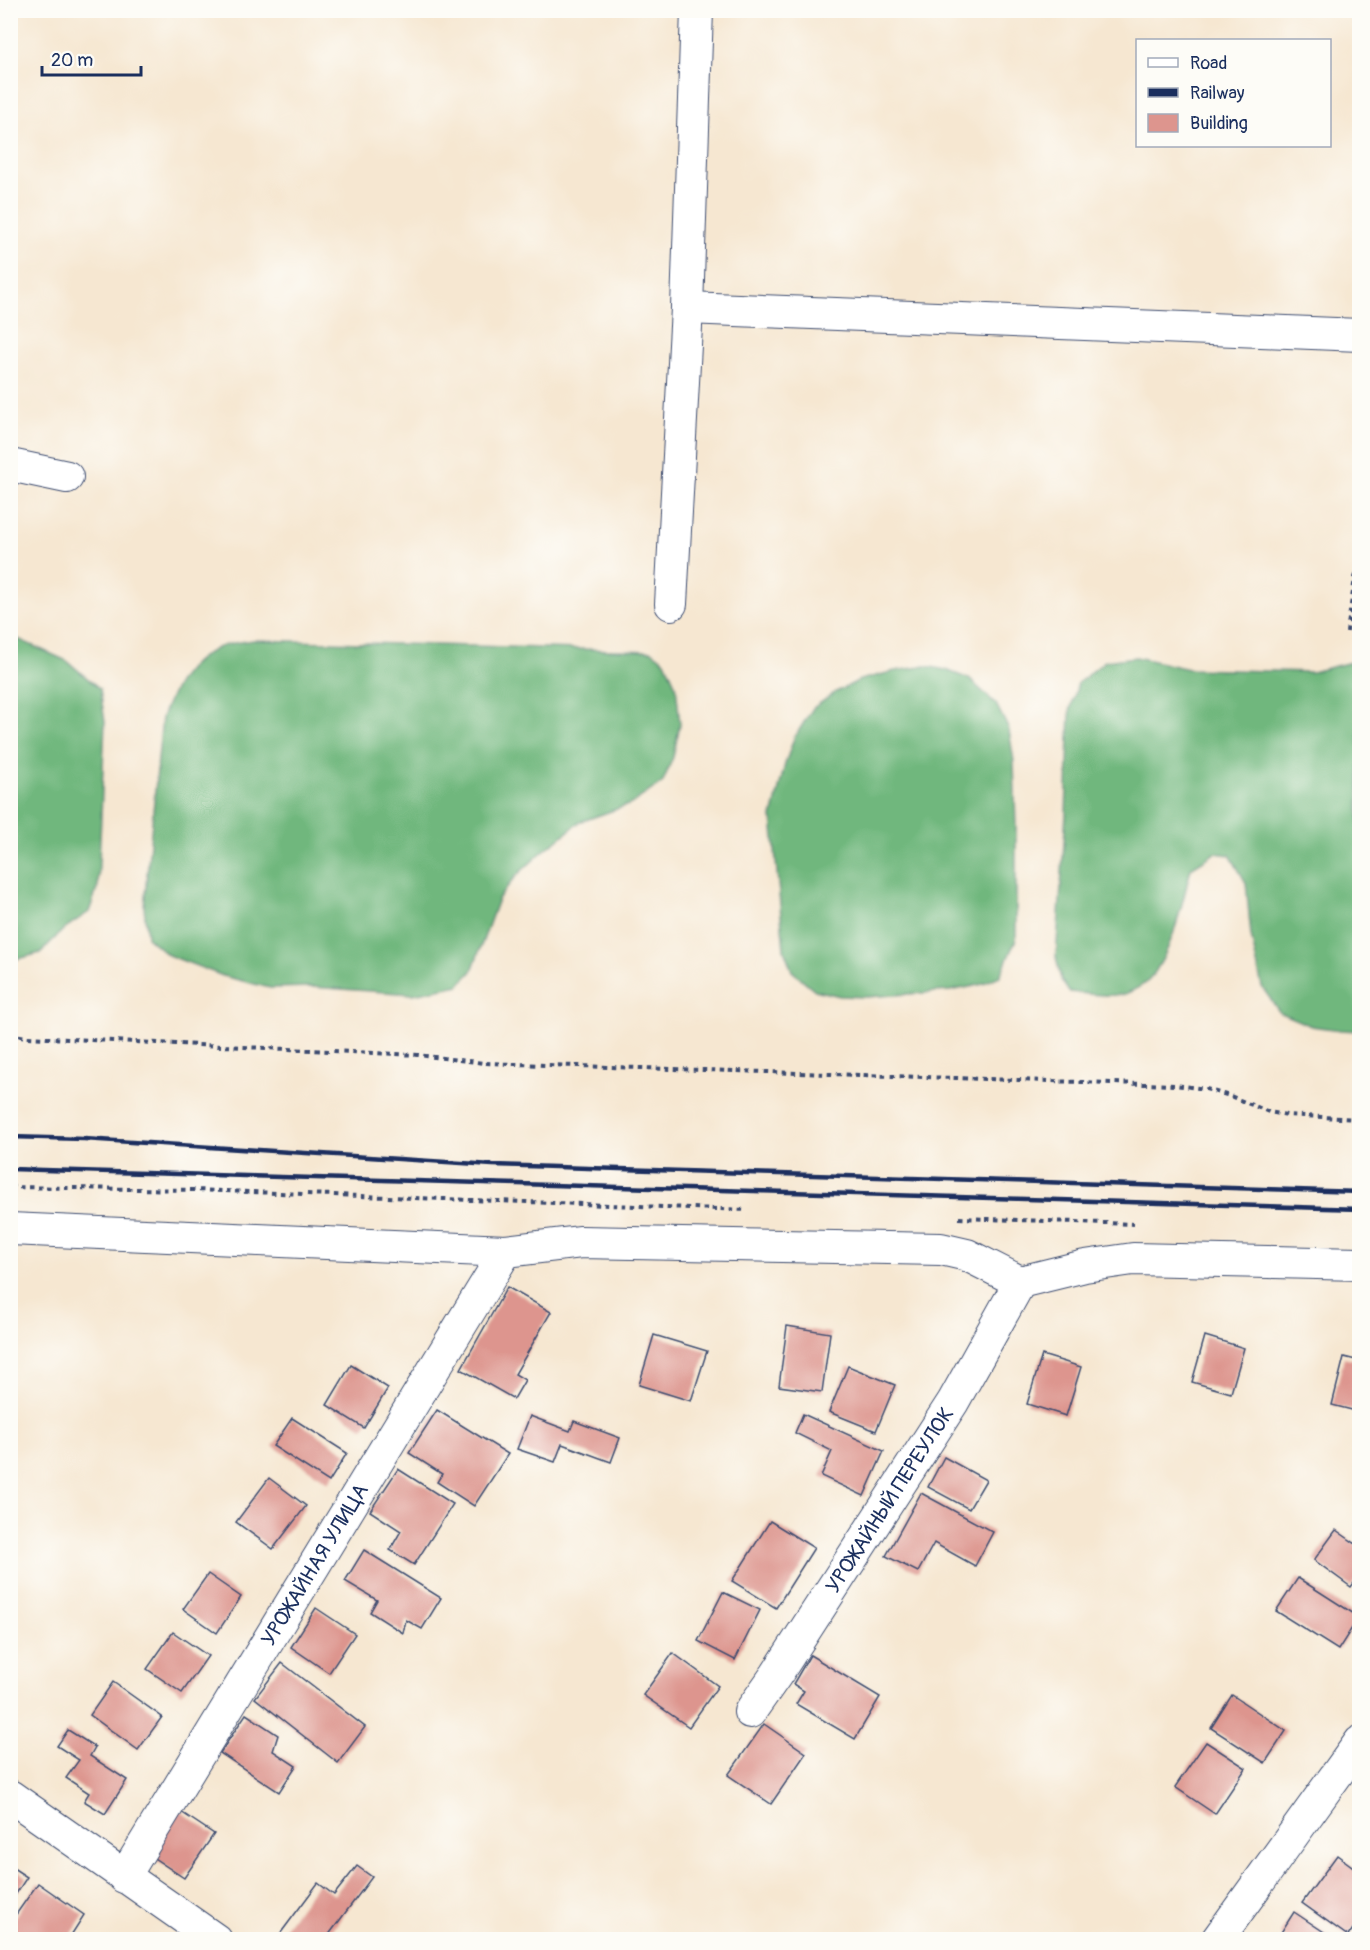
<svg xmlns="http://www.w3.org/2000/svg" width="1370" height="1950" viewBox="0 0 1370 1950" font-family="Pangolin,sans-serif">
  <style>
    .forest { fill: #6fb77d; stroke: #45736e; stroke-width: 1.5 }
    .building { fill: #dd958e }
    .lines { fill: none; stroke-linecap: round; stroke-linejoin: round }
    .minor-casing { stroke: #3c4b6f; stroke-width: 34 }
    .path { stroke: #3c4b6f; stroke-width: 4; stroke-dasharray: 4.5 4.5; stroke-linecap: butt }
    .minor { stroke: #fff; stroke-width: 32 }
    .rail { stroke: #1b2f5e; stroke-width: 4.5 }
    .labels { text-anchor: middle; stroke-width: 6; stroke-linejoin: round; paint-order: stroke }
    .street-label { font-size: 21px; fill: #1b2f5e; stroke: #fdfcf7 }
  </style>
  <rect width="100%" height="100%" fill="#fdfcf7"/>
  <filter id="ink" filterUnits="userSpaceOnUse"><feTurbulence type="fractalNoise" baseFrequency=".0167" numOctaves="2"/><feDisplacementMap in="SourceGraphic" scale="12" xChannelSelector="R" yChannelSelector="G"/><feConvolveMatrix kernelMatrix="1 2 1 2 8 2 1 2 1" color-interpolation-filters="sRGB"/></filter>
  <filter id="wash" filterUnits="userSpaceOnUse"><feTurbulence type="fractalNoise" baseFrequency=".008" numOctaves="4" result="noise"/><feDisplacementMap in="SourceGraphic" scale="24" xChannelSelector="R" yChannelSelector="G"/><feGaussianBlur stdDeviation="1.35" result="paint"/><feColorMatrix in="noise" values="0 0 0 0 0 0 0 0 0 0 0 0 0 0 0 0 0 1.4 0 .05"/><feComposite in="paint" operator="in"/></filter>
  <g filter="url(#wash)">
    <rect width="100%" height="100%" fill="#f6e7d1"/>
    <g class="forest">
      <polygon points="11,636 67,661 100,689 105,722 98,886 89,912 64,929 40,953 11,961"/>
      <path d="M254,640L652,651L665,661L676,686L680,724L673,757L663,782L631,804L580,822L541,853L516,876L498,899L472,971L459,985L413,994L312,987L270,988L223,976L168,955L147,937L144,906L162,717C174,686 185,664 217,648C227,643 242,642 254,640Z"/>
      <path d="M1136,657L1189,669L1312,672L1359,660V1031L1340,1030L1311,1026L1280,1013L1262,987L1251,936L1246,883L1230,855L1215,853L1191,868C1182,903 1173,952 1149,980C1144,985 1132,991 1125,994C1113,998 1083,993 1069,992L1061,980L1056,957L1066,814L1070,711L1078,683L1105,661Z"/>
      <polygon points="926,666 946,670 969,679 996,704 1009,730 1014,761 1016,829 1016,939 1000,976 979,985 950,991 866,997 840,996 815,990 792,971 784,949 772,817 785,764 794,738 813,708 836,692 860,680 895,671"/>
    </g>
    <g id="blocks">
      <g class="building">
        <polygon points="507,1287 551,1312 515,1374 525,1380 514,1399 461,1369"/>
        <polygon points="787,1326 830,1333 822,1392 779,1386"/>
        <polygon points="654,1335 707,1351 691,1401 639,1385"/>
        <polygon points="1205,1336 1244,1348 1231,1393 1192,1382"/>
        <polygon points="1042,1355 1081,1367 1066,1416 1027,1404"/>
        <polygon points="1344,1357 1360,1361 1360,1412 1332,1405"/>
        <polygon points="351,1365 388,1388 364,1428 327,1405"/>
        <polygon points="848,1366 895,1385 876,1431 829,1412"/>
        <polygon points="437,1410 508,1454 474,1506 437,1482 442,1474 409,1453"/>
        <polygon points="803,1414 884,1451 864,1496 821,1476 832,1451 795,1433"/>
        <polygon points="530,1416 570,1431 574,1421 620,1438 611,1462 562,1444 555,1462 517,1449"/>
        <polygon points="292,1418 347,1453 329,1482 273,1446"/>
        <polygon points="944,1457 986,1480 969,1509 928,1487"/>
        <polygon points="398,1469 453,1504 414,1565 390,1550 401,1531 370,1511"/>
        <polygon points="269,1478 306,1506 273,1549 236,1522"/>
        <polygon points="921,1493 993,1532 975,1566 934,1543 918,1572 886,1556"/>
        <polygon points="770,1521 814,1548 776,1608 732,1581"/>
        <polygon points="1336,1530 1360,1547 1360,1575 1351,1587 1314,1560"/>
        <polygon points="364,1550 441,1598 422,1629 406,1620 403,1633 370,1612 377,1600 345,1581"/>
        <polygon points="208,1574 241,1597 217,1633 183,1609"/>
        <polygon points="1298,1578 1359,1617 1338,1650 1276,1611"/>
        <polygon points="723,1592 760,1610 735,1660 698,1641"/>
        <polygon points="316,1608 355,1634 329,1673 291,1647"/>
        <polygon points="173,1632 208,1656 182,1693 147,1669"/>
        <polygon points="673,1653 718,1686 689,1727 643,1695"/>
        <polygon points="810,1655 880,1697 855,1739 796,1704 804,1691 793,1684"/>
        <polygon points="282,1663 365,1727 338,1763 255,1698"/>
        <polygon points="113,1682 162,1717 138,1750 90,1715"/>
        <polygon points="1232,1695 1286,1731 1265,1763 1211,1728"/>
        <polygon points="246,1714 278,1735 273,1751 296,1766 279,1792 220,1753"/>
        <polygon points="764,1724 806,1753 771,1804 728,1775"/>
        <polygon points="68,1730 95,1747 90,1756 127,1780 105,1814 84,1801 89,1793 66,1778 79,1760 57,1746"/>
        <polygon points="1206,1742 1246,1768 1215,1814 1175,1787"/>
        <polygon points="178,1810 214,1834 184,1878 148,1854"/>
        <polygon points="1337,1855 1360,1872 1360,1919 1348,1936 1302,1903"/>
        <polygon points="10,1866 27,1877 10,1903"/>
        <polygon points="357,1866 372,1877 325,1940 279,1940 277,1938 318,1883 334,1895"/>
        <polygon points="38,1883 84,1915 68,1940 14,1940 10,1937 10,1923"/>
        <polygon points="1294,1912 1336,1940 1289,1940 1280,1934"/>
      </g>
    </g>
  </g>
  <g filter="url(#ink)">
    <use href="#blocks" fill-opacity="0" stroke="#3c4b6f" stroke-width="1.5"/>
    <g class="lines">
      <defs>
        <g id="minor">
          <polyline points="687,308 1360,335"/>
          <polyline points="10,465 67,477"/>
          <polyline points="671,604 687,308 697,10"/>
          <polyline points="10,1229 506,1251 581,1242 941,1249 967,1255 1020,1282 1085,1266 1133,1259 1360,1264"/>
          <path id="s1" d="M750,1712L776,1675L953,1402L1020,1282"/>
          <polyline points="10,1796 216,1940"/>
          <path id="s2" d="M124,1877L506,1251"/>
          <polyline points="1217,1940 1360,1742"/>
        </g>
      </defs>
      <use href="#minor" class="minor-casing"/>
      <g class="path">
        <polyline points="1347,632 1355,578 1360,563"/>
        <polyline points="10,1034 26,1037 418,1055 484,1063 1175,1085 1206,1089 1230,1096 1269,1112 1287,1115 1360,1119"/>
        <polyline points="10,1187 195,1190 747,1210"/>
        <polyline points="959,1218 1134,1224"/>
      </g>
      <use href="#minor" class="minor"/>
      <g class="rail">
        <polyline points="10,1137 84,1139 493,1165 1360,1192"/>
        <polyline points="10,1169 1360,1209"/>
      </g>
    </g>
  </g>
  <g class="labels">
    <g class="street-label">
      <text dy="7" stroke="none"><textPath href="#s1" startOffset="254">УРОЖАЙНЫЙ ПЕРЕУЛОК</textPath></text>
      <text dy="7" stroke="none"><textPath href="#s2" startOffset="366">УРОЖАЙНАЯ УЛИЦА</textPath></text>
    </g>
  </g>
  <rect width="1370" height="1950" fill="none" stroke="#fdfcf7" stroke-width="36"/>
  <rect x="1136" y="39" width="195" height="108" fill="#fdfcf7" stroke="#a3aaba" stroke-width="1.5"/>
  <rect x="1148" y="58" width="30" height="9" fill="#ffffff" stroke="#a3aaba" stroke-width="1.5"/>
  <text x="1190" y="69" font-size="18" fill="#1b2f5e">Road</text>
  <rect x="1148" y="88" width="30" height="9" fill="#1b2f5e" stroke="#a3aaba" stroke-width="1.5"/>
  <text x="1190" y="99" font-size="18" fill="#1b2f5e">Railway</text>
  <rect x="1148" y="114" width="30" height="18" fill="#dd958e" stroke="#a3aaba" stroke-width="1.5"/>
  <text x="1190" y="129" font-size="18" fill="#1b2f5e">Building</text>
  <path d="M42 66v9h99v-9" fill="none" stroke="#1b2f5e" stroke-width="3"/>
  <text x="51" y="66" font-size="18" fill="#1b2f5e" stroke="#fdfcf7" stroke-width="4.5" paint-order="stroke">20 m</text>
</svg>
